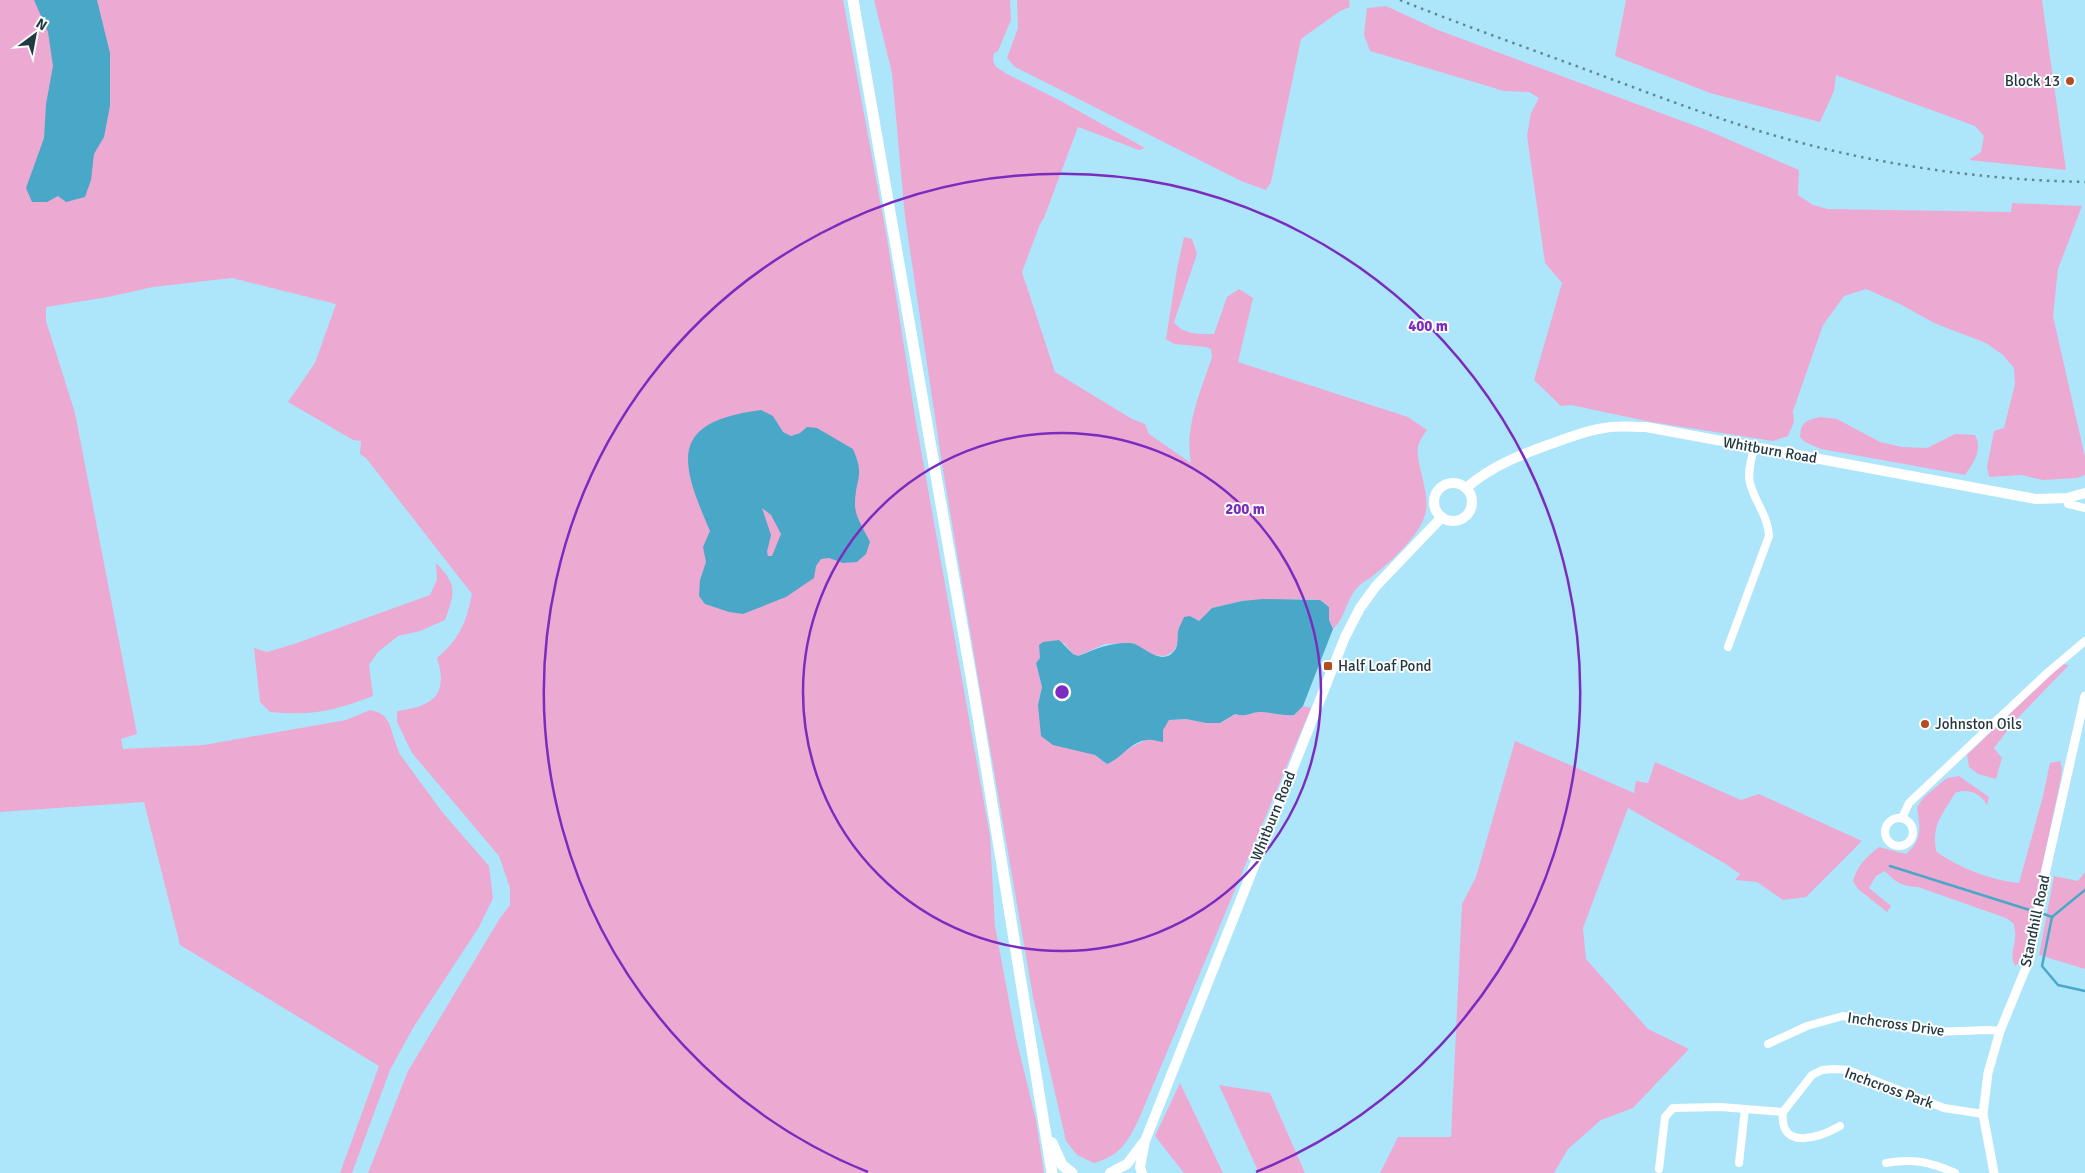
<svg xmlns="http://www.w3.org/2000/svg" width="2085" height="1173" viewBox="0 0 2085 1173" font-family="Signika,sans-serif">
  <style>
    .green { fill: #ecaad3 }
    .water { fill: #49a8c7; fill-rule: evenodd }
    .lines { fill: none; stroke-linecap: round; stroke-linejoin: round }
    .stream { stroke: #49a8c7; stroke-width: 2.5 }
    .minor { stroke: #fff; stroke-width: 8 }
    .tertiary { stroke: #fff; stroke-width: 9 }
    .secondary { stroke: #fff; stroke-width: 10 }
    .primary { stroke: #fff; stroke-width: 11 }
    .rail { stroke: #618795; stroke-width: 2.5; stroke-dasharray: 2.5 5; stroke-linecap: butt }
    .ring { fill: none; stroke: #7b2cbf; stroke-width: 2.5 }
    .poi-dot { fill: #b24d20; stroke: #fdfdfd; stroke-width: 2 }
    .labels { text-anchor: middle; stroke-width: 4; stroke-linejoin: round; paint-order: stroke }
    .poi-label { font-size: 15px; fill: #223941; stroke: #fdfdfd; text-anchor: start }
    .street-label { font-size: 15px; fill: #223941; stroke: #fdfdfd }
    .centre { fill: #7b2cbf; stroke: #fdfdfd; stroke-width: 2.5 }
    .ring-label { font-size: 15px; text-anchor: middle; font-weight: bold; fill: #7b2cbf; stroke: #fdfdfd; stroke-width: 4; stroke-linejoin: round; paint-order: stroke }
  </style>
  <rect width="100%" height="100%" fill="#ade6fb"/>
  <g class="green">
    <path d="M0,0H843L887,238L915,416L990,836L995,926L1016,1038L1036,1120L1044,1173H368L408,1071L500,918L510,905V888L499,856L412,753L397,722V711C432,706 449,696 437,658C460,638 466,623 472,594L366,458L360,454L361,441L353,440L288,402L315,363L336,304L232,278L153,287L108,297L46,307V321L75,413L137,734L121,739L123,749L204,745L346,720L370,710L378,712L384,716L389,723L399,753L443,813L489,866L493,898L479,927L413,1028L390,1070L352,1173H340L379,1066L180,945L144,802L0,812Z"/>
    <path d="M874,0H1010L1011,20L998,51L994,53L993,61L996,67L1007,74L1059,100L1145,148L1139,150L1078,127L1044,218L1040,224L1022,272L1055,372L1132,419L1145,424L1149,434L1191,463C1184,427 1201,391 1212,357L1211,349L1206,347L1174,344L1166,339L1177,269L1184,237L1192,239L1197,254L1174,322C1183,335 1200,334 1214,334L1227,297L1239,289L1253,298L1238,362L1408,417L1427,430C1424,434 1421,439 1419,443C1413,459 1430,490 1426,511C1422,534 1389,564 1370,578C1366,581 1361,583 1358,587C1346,599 1345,619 1333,629L1329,620V607L1320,600L1303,599L1242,601L1212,608L1199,621L1190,616L1178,630V643L1173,652L1165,656L1152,655L1132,643L1105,644L1078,656L1073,654L1064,643L1040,658L1036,663L1042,687L1038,705L1075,749L1095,755L1107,764C1117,760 1121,753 1130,748C1146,739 1159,736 1169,720L1186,719L1206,723H1220L1235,714C1248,718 1251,711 1262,712C1273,713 1283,716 1294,715L1303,706L1311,708L1139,1119C1127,1143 1121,1155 1094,1163L1077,1155L1066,1141L1033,997L981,696L942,464L905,217L892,73Z"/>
    <polygon points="1017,0 1349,0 1350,7 1340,11 1301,39 1271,182 1266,190 1241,181 1015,67 1007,58 1018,28"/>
    <polygon points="1626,0 2042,0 2066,170 1969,160 1981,152 1984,136 1975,126 1836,75 1834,91 1820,122 1710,93 1615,56"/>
    <polygon points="1386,6 1438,30 1709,131 1799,170 1798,195 1813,205 1828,209 2011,212 2012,203 2082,206 2058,269 2053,316 2085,457 2085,475 2077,478 2043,480 2021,475 1989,477 1987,467 1994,431 2004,428 2015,384 2014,368 2003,355 1986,343 1934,323 1900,304 1866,289 1844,296 1823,325 1793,411 1794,422 1788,436 1773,441 1651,422 1571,405 1561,406 1534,380 1562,283 1545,263 1527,136 1531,113 1539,98 1529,92 1504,91 1370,51 1364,35 1367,8"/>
    <path d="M1821,417L1837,419L1880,442L1902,447L1927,448L1955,434L1975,435C1983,450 1974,462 1965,475L1821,449L1805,442L1800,437C1801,421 1807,420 1821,417Z"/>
    <path d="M436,563C458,585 455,593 445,620L420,631L398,636L378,652L369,665L373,696C334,711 312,716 270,712L260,702L254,648L267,652L294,644L430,595L437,579Z"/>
    <polygon points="2062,664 2069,665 2014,722 1994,748 2002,758 1996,779 1978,774 1969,767 1967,755"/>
    <polygon points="1515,741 1634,793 1636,781 1648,783 1655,762 1741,800 1759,794 1862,841 1806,897 1783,900 1757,882 1735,880 1740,874 1724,863 1628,808 1583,928 1586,959 1648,1029 1689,1049 1633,1108 1601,1120 1568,1149 1554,1173 1380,1173 1398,1137 1451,1137 1462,904 1476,877"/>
    <path d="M2060,761L2062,768L2061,778L2026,942L2022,960L2015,966C2009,955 2015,948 2015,937C2016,933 2014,928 2014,924L2006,918L1918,887C1903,887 1895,882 1885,871L1876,876L1869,888L1891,906L1887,912L1858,889L1853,881C1857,866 1866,857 1879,847L1906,854C1923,839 1920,828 1917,807L1924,797L1947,778L1959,776L1989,797L1987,805C1980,793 1968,788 1955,793C1942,816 1932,823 1936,851C1958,868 1991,880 2019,883L2043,796L2050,763Z"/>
    <polygon points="2085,872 2085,969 2039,955 2054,876 2078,881"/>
    <polygon points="1180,1083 1223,1173 1184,1173 1155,1136"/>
    <polygon points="1219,1085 1270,1093 1305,1173 1259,1173"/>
  </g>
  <g class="water">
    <polygon points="34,0 97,0 110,53 110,106 104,137 94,154 91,180 85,197 66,202 58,196 47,202 32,202 26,188 44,138 46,104 53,66 48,32"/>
    <path d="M761,410L773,416L783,432L791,436L800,433L807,427L817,428L853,449C865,477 856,476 855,502C854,516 864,529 870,542L866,554L857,562L843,563L829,558L821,559L816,566L814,578L786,597L743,614L729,612L705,604L699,596L700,580L706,562L703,547L710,531C679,460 669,422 761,410ZM762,508L771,515L781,534L772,556H768L767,552L771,535Z"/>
    <path d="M1263,599L1320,600L1329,607V620L1333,629L1303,706L1294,715C1283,716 1273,713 1262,712C1251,711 1248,718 1235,714L1220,723H1206L1186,719L1169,720L1163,730V742C1158,742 1152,739 1147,740C1131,741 1121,759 1107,764L1095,755L1053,745L1041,736L1038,705L1042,687L1036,663L1040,658L1039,645L1043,642L1059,640L1073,654L1078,656C1096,649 1110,642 1130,643C1142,643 1161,669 1175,650C1179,643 1177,639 1178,631C1179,627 1182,622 1184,617L1190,616L1199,621L1212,608L1242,601Z"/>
  </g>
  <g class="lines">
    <g class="stream">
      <polyline points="1890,866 2036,912"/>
      <polyline points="2041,913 2052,917"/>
      <polyline points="2052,917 2042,966 2058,985 2085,991"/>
      <polyline points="2052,917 2085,890"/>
    </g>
    <g class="minor">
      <polyline points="2067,498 2068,504 2085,508"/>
      <path d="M1728,647L1769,536C1768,515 1755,503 1750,483C1747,472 1752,458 1754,447"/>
      <circle cx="1899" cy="832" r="14"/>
      <polyline points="1902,818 1909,803 2047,673 2085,641"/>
      <polyline points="1768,1044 1807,1026 1843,1016 1932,1032 1989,1030 2000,1031"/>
      <path d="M1783,1112C1779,1151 1819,1138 1840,1126"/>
      <polyline points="1739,1163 1745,1109"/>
      <path d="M1886,1163C1912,1158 1931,1162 1955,1173"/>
      <polyline points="1659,1169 1665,1117 1673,1108 1720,1107 1783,1112 1812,1075 1822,1070 1834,1069 1848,1070 1944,1108 1983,1114"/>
    </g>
    <polyline class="tertiary" points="1994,1173 1983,1114 1988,1073 2000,1031 2030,958 2045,874 2085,696"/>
    <g class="secondary">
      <circle cx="1453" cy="502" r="19"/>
      <path d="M1466,488C1494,464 1525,453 1559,441C1574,436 1588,430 1604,428C1618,425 1632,427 1646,427L2036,499L2067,498L2085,493"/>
      <polyline points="1110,1173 1127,1164 1143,1143"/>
      <polyline points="1142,1173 1140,1167 1145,1141 1345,637 1360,608 1376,586 1442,517"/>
    </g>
    <g class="primary">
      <polyline points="853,0 976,705 1052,1173"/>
      <polyline points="1052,1143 1062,1165 1072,1173"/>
    </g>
    <path class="rail" d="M1400,0C1462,25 1525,47 1587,70C1657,96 1726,123 1798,142C1892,167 1988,180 2085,182"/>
  </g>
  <g class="ring">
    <circle cx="1062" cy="692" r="259"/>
    <path d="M868 1172A518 518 0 1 1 1256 1172"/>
  </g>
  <g class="poi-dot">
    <circle cx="2070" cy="81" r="5"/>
    <rect x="1323" y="661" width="10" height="10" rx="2.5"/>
    <circle cx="1925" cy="724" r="5"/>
  </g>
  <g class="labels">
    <g class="poi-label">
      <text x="2060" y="86" text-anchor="end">Block 13</text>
      <text x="1338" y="671">Half Loaf Pond</text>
      <text x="1935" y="729">Johnston Oils</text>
    </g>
    <g class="street-label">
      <text transform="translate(1770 450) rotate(10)" y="5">Whitburn Road</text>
      <text transform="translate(1273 816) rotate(-68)" y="5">Whitburn Road</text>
      <text transform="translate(2035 921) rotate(-78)" y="5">Standhill Road</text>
      <text transform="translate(1896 1024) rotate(8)" y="5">Inchcross Drive</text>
      <text transform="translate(1889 1088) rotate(20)" y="5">Inchcross Park</text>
    </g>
  </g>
  <circle cx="1062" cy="692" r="8" class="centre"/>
  <g class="ring-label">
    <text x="1428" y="331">400 m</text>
    <text x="1245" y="514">200 m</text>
  </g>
  <g transform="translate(35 35) rotate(32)" stroke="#fdfdfd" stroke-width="4" paint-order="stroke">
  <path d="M0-4L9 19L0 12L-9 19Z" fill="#223941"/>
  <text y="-8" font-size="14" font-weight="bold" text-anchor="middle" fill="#223941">N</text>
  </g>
</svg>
